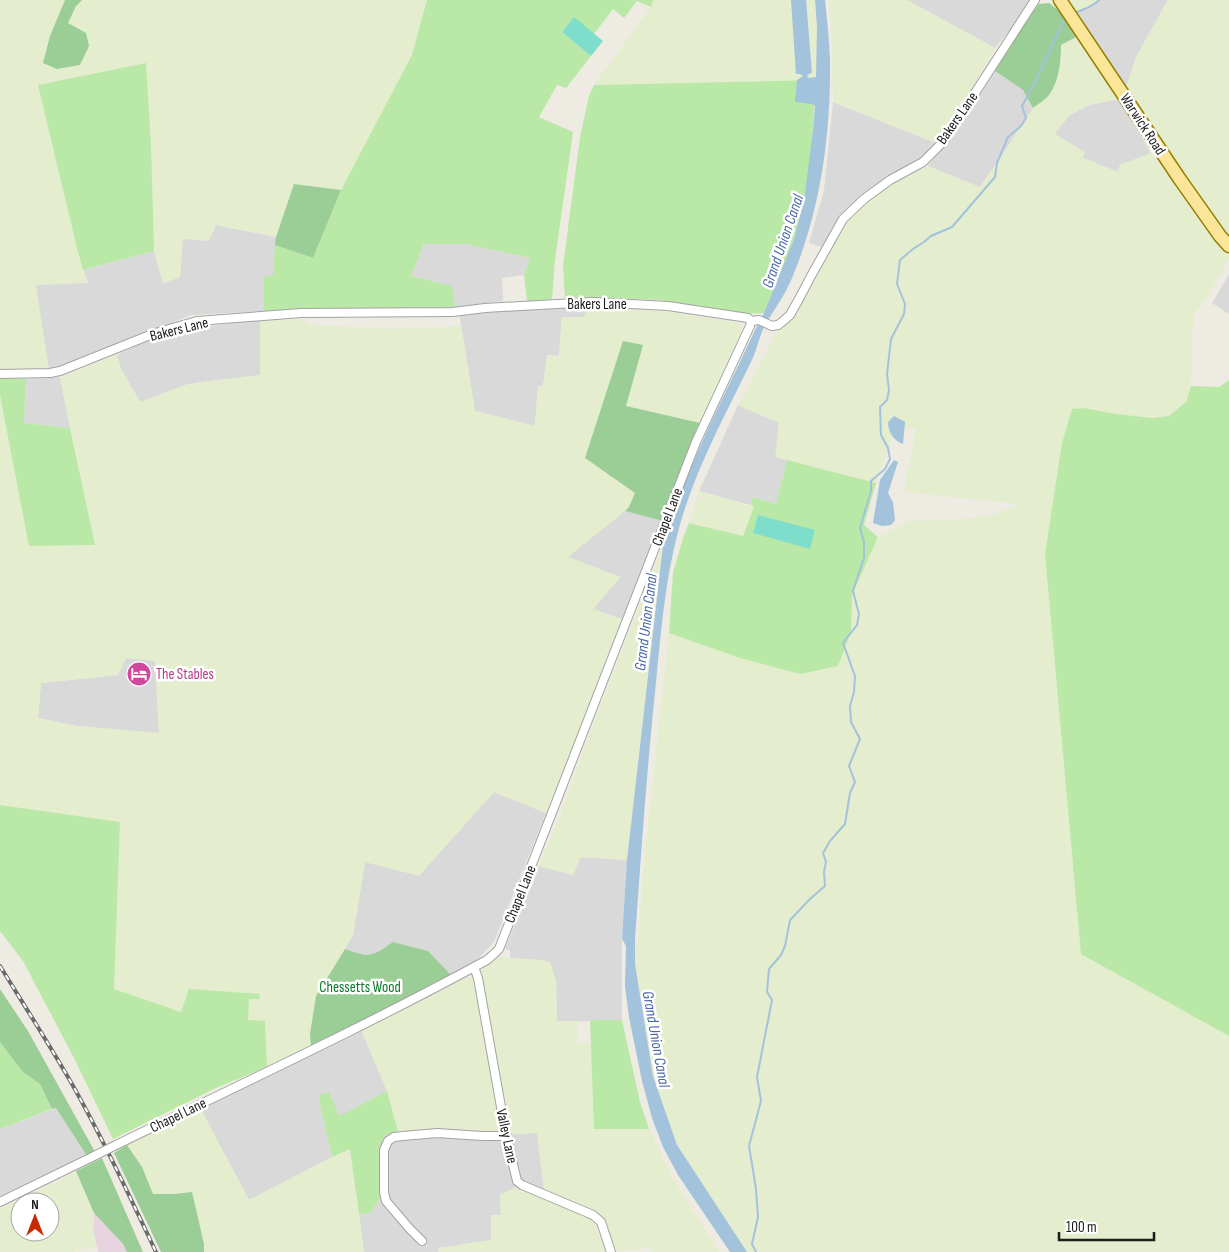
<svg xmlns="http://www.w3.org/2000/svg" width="1229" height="1252" viewBox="0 0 1229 1252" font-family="'Sofia Sans Condensed',sans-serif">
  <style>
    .residential { fill: #dad9d9 }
    .industrial { fill: #e7d4df }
    .farmland { fill: #e4edcd; fill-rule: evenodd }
    .grass { fill: #bae8a7 }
    .forest { fill: #9bcd96 }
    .pitch { fill: #7fddcc }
    .water { fill: #a2c3db }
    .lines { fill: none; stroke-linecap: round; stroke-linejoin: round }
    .stream { stroke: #a2c3db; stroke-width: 2 }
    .street-casing { stroke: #a3a3a3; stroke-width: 10 }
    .primary-casing { stroke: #938001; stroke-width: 15 }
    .street { stroke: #fff; stroke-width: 8 }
    .primary { stroke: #fbe599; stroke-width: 12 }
    .rail-casing { stroke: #6a6a6a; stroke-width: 4 }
    .rail { stroke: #fff; stroke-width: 2; stroke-dasharray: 5.5; stroke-linecap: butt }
    .street-bridge-casing { stroke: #a3a3a3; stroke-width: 10; stroke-linecap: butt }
    .street-bridge { stroke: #fff; stroke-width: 8 }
    .labels { text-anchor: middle; stroke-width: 5; stroke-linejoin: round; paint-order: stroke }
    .street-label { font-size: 15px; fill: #1c1c1c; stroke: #fff }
    .hotel-label { font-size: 15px; fill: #b23c85; stroke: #fff; text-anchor: start }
    .park-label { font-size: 15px; fill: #0c782b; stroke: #fff }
    .water-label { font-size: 16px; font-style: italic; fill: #4a67aa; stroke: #fff }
  </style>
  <rect width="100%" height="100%" fill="#eeece2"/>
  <g class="residential">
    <polygon points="907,0 1031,0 1021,16 995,48"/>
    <polygon points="1099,0 1168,0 1137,55 1126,87 1077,12 1083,8 1095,5"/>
    <polygon points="995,71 1023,90 1033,108 1003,154 980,188 928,166 962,122"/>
    <polygon points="1119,99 1151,153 1120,165 1118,172 1083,158 1054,134 1070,115 1089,105"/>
    <polygon points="833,102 936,143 919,161 893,174 858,199 842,216 822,247 809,243 824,190"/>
    <polygon points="215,225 276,237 273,275 264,277 264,311 191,315 74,362 49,370 0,369 0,242 84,270 154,251 163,283 180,277 182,238"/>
    <polygon points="424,244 466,244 530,258 524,275 502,278 503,301 455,307 451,286 411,276"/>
    <polygon points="1229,274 1229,314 1212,303"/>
    <polygon points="591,305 584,317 562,317 559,356 547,355 543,387 538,386 535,426 475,411 459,313"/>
    <polygon points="260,320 261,375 202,382 185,385 140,402 121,369 117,355 156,337 193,328"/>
    <polygon points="60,377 70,428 24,423 26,379"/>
    <polygon points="738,405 779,423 776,457 787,460 776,504 753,497 751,505 699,491"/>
    <polygon points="625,511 663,521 624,620 593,609 620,577 567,557"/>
    <polygon points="126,657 155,661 159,733 77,726 38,718 41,683 118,675"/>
    <polygon points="494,792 546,813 494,942 476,961 451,975 428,951 393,942 374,955 361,954 345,949 353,935 365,862 419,875"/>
    <polygon points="581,857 627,860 622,939 622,1020 557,1022 556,980 540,960 510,958 510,950 505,949 539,866 573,875"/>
    <polygon points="361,1030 387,1091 338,1117 318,1095 332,1157 249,1200 200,1108"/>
    <polygon points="56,1108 87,1156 0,1199 0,1129"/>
    <polygon points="537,1133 544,1190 518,1180 509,1134"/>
    <polygon points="434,1137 503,1139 513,1180 518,1186 500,1195 501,1215 491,1216 491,1240 439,1248 438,1252 364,1252 359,1214 370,1213 381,1198 387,1196 388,1149 394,1141 403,1138"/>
  </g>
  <polygon class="industrial" points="94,1213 123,1244 127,1252 98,1252 93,1230"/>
  <g class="farmland">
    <polygon points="0,0 427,0 412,55 341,190 294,184 276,237 216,225 209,241 183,239 180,277 163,283 154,251 151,145 145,63 38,85 77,248 88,283 36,285 49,370 0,369"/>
    <polygon points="653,0 815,0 817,27 816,80 594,85 651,7"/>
    <polygon points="829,0 907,0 995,48 975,84 936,143 833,102 832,39"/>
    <polygon points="1067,0 1099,0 1095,5 1083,8 1077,12"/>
    <polygon points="1168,0 1229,0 1229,236 1183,173 1126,87 1137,55"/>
    <polygon points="1078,36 1119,99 1089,105 1070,114 1055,134 1085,152 1083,158 1118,172 1120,165 1151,153 1229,256 1229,259 1208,295 1195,313 1192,332 1191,386 1186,402 1169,416 1152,418 1116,414 1084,408 1072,409 1062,443 1045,554 1081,954 1229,1036 1229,1252 747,1252 677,1145 653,1076 635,964 635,947 638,943 643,872 669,632 740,658 851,632 852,595 878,537 909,521 953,520 991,516 1019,504 904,492 916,428 906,429 892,437 876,483 775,457 779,423 738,405 776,334 790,321 806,295 838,236 848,219 864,205 896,181 928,166 980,187 1003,154 1033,108 1049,96 1061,61 1061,45"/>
    <path d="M591,305L669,312L740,323L743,328L700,423L626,406L643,345L585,458L635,493L629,507L625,511L568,557L621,577L593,609L624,620L546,813L494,792L419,876L365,862L353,935L316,996L310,1034L311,1047L267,1067L265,1022L247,1020L249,998L259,999V994L182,1012L114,989L120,822L0,805V395L9,436L95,544L60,377L117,355L121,369L140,402L185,385L202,382L260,375V320L303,319L309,325L396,329L449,327L461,325L475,411L535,426L538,386H543L547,355L559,356L562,317H584ZM126,658L155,661L159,733L77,726L38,718L41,683L118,675Z"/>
    <polygon points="699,491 754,507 744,536 689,523"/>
    <polygon points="663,545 627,860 581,857 573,875 539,866 561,813 596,718"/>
    <polygon points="498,957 540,960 550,962 556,980 557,1021 577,1021 578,1043 591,1043 594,1128 649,1129 672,1177 719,1252 652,1252 651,1248 617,1251 601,1217 594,1209 544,1190 537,1133 509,1134 481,970"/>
    <polygon points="473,976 501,1128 495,1132 437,1130 398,1132 387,1091 361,1030 462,979"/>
    <polygon points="200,1108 249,1200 350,1148 364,1252 204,1252 204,1244 192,1192 174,1194 153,1194 142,1167 127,1145"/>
    <path d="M76,1171L94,1213L93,1230L97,1247L74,1251V1252H0V1208L57,1182ZM20,1202H50V1232H20Z"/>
    <polygon points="518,1186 588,1215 593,1221 606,1252 439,1252 439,1248 491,1240 491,1215 501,1215 500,1195"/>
  </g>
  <g class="grass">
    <polygon points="427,0 653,0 651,7 637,1 624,18 613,9 594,34 574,18 562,32 591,56 566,88 557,85 539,117 573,132 555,260 552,299 527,302 524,275 530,258 466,244 424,244 411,276 452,286 455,307 264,311 264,277 273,275 275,245 313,258 341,190 412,55"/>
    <polygon points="146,63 151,145 154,251 83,270 77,248 38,85"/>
    <path d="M816,80C813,131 810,189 794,238C786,263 774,288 764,313L744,314L660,300L612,298L565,300L563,266L580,137L589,96L594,85Z"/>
    <polygon points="0,378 26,379 24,423 70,428 95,545 29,546 0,395"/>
    <polygon points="1229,380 1229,1036 1081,954 1045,554 1062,443 1072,409 1084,408 1116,414 1152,418 1169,416 1186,402 1191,386 1219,387"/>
    <polygon points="787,460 876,483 864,525 878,537 852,595 851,632 838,666 800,674 740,658 669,633 673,573 683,538 689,523 743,536 754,507 751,505 753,497 776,504"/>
    <polygon points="0,805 120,822 114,989 181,1012 189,989 260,994 259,999 249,999 248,1020 265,1021 267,1067 218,1087 113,1139 74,1058 23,961 0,931"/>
    <polygon points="599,1020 622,1020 640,1102 649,1129 594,1129 590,1021"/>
    <polygon points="0,1042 23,1072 40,1084 52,1109 0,1129"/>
    <polygon points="387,1091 398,1132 386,1135 382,1142 381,1198 370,1213 359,1214 350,1149 332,1157 318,1095 329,1092 339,1116"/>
  </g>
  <g class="forest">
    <polygon points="65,0 82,0 76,6 68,23 86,33 89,46 80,65 57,69 43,63 50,36"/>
    <path d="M1049,3L1058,10L1078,36L1061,45C1061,61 1059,82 1049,95C1045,100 1038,104 1033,108L1023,90L995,71L1015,34L1039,4Z"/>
    <polygon points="294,184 341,190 313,258 275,245 276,237"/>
    <polygon points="623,341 643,345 626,406 700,423 696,430 663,521 625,511 629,507 635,493 585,458"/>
    <path d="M393,942L428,951L451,975L433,983L394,1006L311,1047L310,1034L316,996L345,949C371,958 371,957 393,942Z"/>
    <polygon points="0,989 28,1031 94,1150 87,1156 56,1108 52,1109 40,1084 23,1072 0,1042"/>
    <polygon points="127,1145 142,1167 153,1194 174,1194 192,1192 204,1244 204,1252 161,1252 114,1153"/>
    <polygon points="102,1158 143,1252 127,1252 123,1244 94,1213 76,1171"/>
  </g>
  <g class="pitch">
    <polygon points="574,17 603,41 591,56 562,32"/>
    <polygon points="758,515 815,530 810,549 753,533"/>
  </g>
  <g class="water">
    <path d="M791,0H806L812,73L809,74L807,76L809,78L816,77L817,27L815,0H825C827,19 829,39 830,59C831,134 821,209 792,278C785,295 774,310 765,325C759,337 757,350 751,362C725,416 693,473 678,532C665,581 661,632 656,682C647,768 641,854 635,940V964L653,1076L677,1145L747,1252H730L678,1175L663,1147L652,1118L642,1081L629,1017L625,986L626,946L622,939L627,860L663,545C685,469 723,399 756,328L764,313L794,239L804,200L813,130L815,106L812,104L795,102L797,80L803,76L800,74H796Z"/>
    <path d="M894,416L905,422L903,444C893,441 888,431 888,422Z"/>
    <polygon points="894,460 898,462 888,493 893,502 895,520 891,525 882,526 873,523 880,480"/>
  </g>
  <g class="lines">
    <g class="stream">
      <path d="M1075,13C1083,9 1093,7 1099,0"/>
      <polyline points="756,1252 752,1244 758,1217 756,1189 749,1146 761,1101 757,1077 772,1000 767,992 769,969 781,955 785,946 790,920 810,899 825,886 824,872 826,862 823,853 830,841 845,824 850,793 855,782 849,766 860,739 851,722 850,706 854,692 855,676 843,643 857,625 859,614 853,591 864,558 864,542 860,528 871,491 871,481 885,469 890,459 888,448 881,435 880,407 887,400 889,390 887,374 891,339 904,314 905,304 897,284 900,260 913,249 924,242 931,236 952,227 995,177 997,163 1008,137 1021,126 1026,118 1022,106 1033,86 1064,20 1066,18"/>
    </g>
    <defs>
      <g id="street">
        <polyline points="0,374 50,373 60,371 155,333 197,321 301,313 453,312 485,308 593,302 668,306 748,318 751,321 759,320 772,326 778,325 782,322 790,315 800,297 811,276 843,219 864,199 890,180 923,162 944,141 1035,0"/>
        <polyline points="474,967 478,978 506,1135 517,1181 522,1185 593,1215 601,1222 611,1252"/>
        <path d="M116,1145C241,1084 366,1026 487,960L495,953L499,949L696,442L750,326L751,321"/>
        <polyline points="0,1202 92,1157"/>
        <polyline points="422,1241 409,1228 386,1201 384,1192 384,1150 388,1141 394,1137 403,1136 437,1133 482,1136 507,1136"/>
      </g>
      <polyline id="primary" points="1060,0 1179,178 1220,236 1229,246"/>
    </defs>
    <use href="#street" class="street-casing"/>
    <use href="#primary" class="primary-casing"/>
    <use href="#street" class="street"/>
    <use href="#primary" class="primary"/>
    <defs>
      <path id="rail" d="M0,966C24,1005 49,1044 72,1084C103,1139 129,1195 156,1252"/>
    </defs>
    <use href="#rail" class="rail-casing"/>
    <use href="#rail" class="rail"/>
    <defs>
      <polyline id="street-bridge" points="92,1157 116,1145"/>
    </defs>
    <use href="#street-bridge" class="street-bridge-casing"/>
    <use href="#street-bridge" class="street-bridge"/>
  </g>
  <defs>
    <symbol id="hotel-disc" viewBox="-11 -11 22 22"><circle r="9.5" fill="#d1479c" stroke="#fff"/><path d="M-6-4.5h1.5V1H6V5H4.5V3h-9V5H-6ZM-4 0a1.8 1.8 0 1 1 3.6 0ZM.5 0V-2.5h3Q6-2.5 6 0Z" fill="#fff"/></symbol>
  </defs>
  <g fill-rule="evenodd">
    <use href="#hotel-disc" x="125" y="660" width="28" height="28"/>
  </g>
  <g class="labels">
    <g class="street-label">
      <text transform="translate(957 118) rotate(-55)" y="5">Bakers Lane</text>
      <text transform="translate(1143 124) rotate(57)" y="5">Warwick Road</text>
      <text x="597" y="309">Bakers Lane</text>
      <text transform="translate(179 329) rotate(-14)" y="5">Bakers Lane</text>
      <text transform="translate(667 517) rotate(-69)" y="5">Chapel Lane</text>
      <text transform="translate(520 894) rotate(-68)" y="5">Chapel Lane</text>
      <text transform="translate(178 1115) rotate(-26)" y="5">Chapel Lane</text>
      <text transform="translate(507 1136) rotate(78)" y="5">Valley Lane</text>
    </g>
    <g class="hotel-label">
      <text x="156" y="679">The Stables</text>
    </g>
    <g class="park-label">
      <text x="360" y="992">Chessetts Wood</text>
    </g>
    <g class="water-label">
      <text transform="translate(782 241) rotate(-71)" y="6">Grand Union Canal</text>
      <text transform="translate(645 622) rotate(-83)" y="6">Grand Union Canal</text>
      <text transform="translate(657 1039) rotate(80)" y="6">Grand Union Canal</text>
    </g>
  </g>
  <g transform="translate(35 1217)"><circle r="24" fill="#ffffff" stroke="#a4a4a4"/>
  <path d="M0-4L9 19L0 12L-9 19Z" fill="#c72902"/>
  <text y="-8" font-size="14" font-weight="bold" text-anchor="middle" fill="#1c1c1c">N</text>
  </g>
  <path d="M1059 1232v8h95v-8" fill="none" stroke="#1c1c1c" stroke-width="2.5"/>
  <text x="1066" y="1232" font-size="15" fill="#1c1c1c" stroke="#ffffff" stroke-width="4" paint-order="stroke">100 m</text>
</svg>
